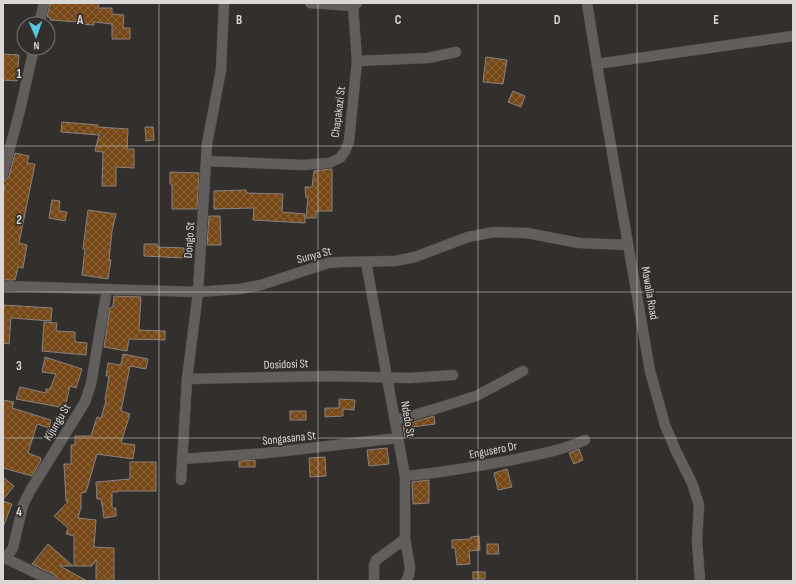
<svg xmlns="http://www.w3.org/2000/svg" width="796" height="584" viewBox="0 0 796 584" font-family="'Sofia Sans Condensed',sans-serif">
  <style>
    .building { fill: url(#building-cross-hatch); stroke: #878380 }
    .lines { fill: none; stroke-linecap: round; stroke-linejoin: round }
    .minor-casing { stroke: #4f4d4b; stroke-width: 11 }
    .minor { stroke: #625e5c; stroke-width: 10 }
    .grid { fill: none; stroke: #d9d8d6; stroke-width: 1; stroke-opacity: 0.55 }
    .labels { text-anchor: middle; stroke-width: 3.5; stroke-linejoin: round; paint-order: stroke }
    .street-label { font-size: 12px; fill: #d9d8d6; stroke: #322f2d }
    .grid-label { font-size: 13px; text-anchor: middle; font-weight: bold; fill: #d9d8d6; stroke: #322f2d; stroke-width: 3.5; stroke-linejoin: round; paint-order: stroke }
  </style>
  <defs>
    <pattern id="building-cross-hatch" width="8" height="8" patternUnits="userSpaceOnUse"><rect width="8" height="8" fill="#784918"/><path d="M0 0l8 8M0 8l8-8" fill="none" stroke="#8b6239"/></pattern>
  </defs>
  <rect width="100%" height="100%" fill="#322f2d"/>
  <g class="building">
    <polygon points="50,3 99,3 98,8 112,8 112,14 124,15 123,28 130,28 130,39 112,39 112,24 94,22 94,25 78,24 78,22 50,20 51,18 47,17"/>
    <polygon points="3,54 19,55 17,81 3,80"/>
    <polygon points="486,57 507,60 503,84 483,82"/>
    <polygon points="513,91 525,96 521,107 508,102"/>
    <polygon points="62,122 98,125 98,127 128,129 127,149 134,149 134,168 116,167 116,186 102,186 103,152 95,151 99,135 61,132"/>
    <polygon points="145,127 153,127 154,140 146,141"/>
    <polygon points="15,153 29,156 27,163 35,164 19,243 27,245 23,268 18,267 15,280 5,280 3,279 3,195 5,186 3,186 3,180 7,179 9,176"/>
    <polygon points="330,169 332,169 332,211 316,211 316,218 306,218 308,198 306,198 305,187 312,187 314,171"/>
    <polygon points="170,172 199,173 197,209 172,209 172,184 170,184"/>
    <polygon points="246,190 246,193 283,194 282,212 305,214 305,223 253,220 254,208 214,209 214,191"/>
    <polygon points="52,200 60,201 59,211 67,212 65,221 49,218"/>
    <polygon points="88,210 116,214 112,231 109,260 111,260 108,279 82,275 85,249 83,249"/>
    <polygon points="209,216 220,216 221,245 207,245"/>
    <polygon points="144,244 157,244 157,247 184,248 184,258 144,256"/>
    <polygon points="114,296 141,297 139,330 165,331 165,340 129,339 127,351 104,347 110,308 111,307 113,307"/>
    <polygon points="3,305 52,308 51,321 11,318 9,344 3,343"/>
    <polygon points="44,322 57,323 56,331 75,332 75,342 87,343 86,355 42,351"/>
    <polygon points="123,354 148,359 146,369 130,366 121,411 130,414 121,443 135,445 133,459 97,454 86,492 81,493 81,507 78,518 96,520 94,547 114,548 114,581 96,581 96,559 92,566 74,566 74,536 66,534 68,528 54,516 68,502 66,501 64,464 71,464 71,445 75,445 75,436 91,436 97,417 101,418 106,401 105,400 109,376 106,376 108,363 121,365"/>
    <polygon points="45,357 82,369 76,388 70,386 65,408 16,399 20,387 46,393 46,389 50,389 56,374 42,372"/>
    <polygon points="339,399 355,400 354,410 343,409 343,416 325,417 325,408 339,408"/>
    <polygon points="3,400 14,402 12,408 51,420 49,428 37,424 28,453 41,458 40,462 32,476 3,468"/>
    <rect x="290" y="411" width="16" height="9"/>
    <polygon points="434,416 435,424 412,427 414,437 405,438 403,425"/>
    <polygon points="387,448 389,464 369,466 367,450"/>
    <polygon points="579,449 583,460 574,464 569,453"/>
    <polygon points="325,457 326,476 310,477 309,458"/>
    <polygon points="255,460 255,467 239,467 239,461"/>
    <polygon points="130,462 156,462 156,491 118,491 118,492 112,492 112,508 116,508 116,516 104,518 101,499 97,499 96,482 130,479"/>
    <polygon points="507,469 512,487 498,490 494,473"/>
    <polygon points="3,477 14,486 3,500"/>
    <polygon points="429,480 429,503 413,504 412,482"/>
    <polygon points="3,501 12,504 4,525 3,525"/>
    <polygon points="479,536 480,550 469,551 470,564 457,565 455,548 452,548 452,540 471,539 471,537"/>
    <polygon points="48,544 73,566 60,566 87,581 58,581 55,575 32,564"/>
    <polygon points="487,544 498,544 499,554 487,554"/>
    <rect x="473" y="572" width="12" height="7"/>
  </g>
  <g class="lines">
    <defs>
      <g id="minor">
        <polyline points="310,3 353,6 357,3"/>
        <polyline points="587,3 599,77 650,371 665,425 676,451 692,483 699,505 697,540 700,581"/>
        <polyline points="39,24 44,3"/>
        <polyline points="357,61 428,58 456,52"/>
        <polyline points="597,64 793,36"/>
        <polyline points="207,161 303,165 329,163 340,158 345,151 349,141 357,61 353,6"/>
        <polyline points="3,174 20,110 34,48"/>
        <polyline points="366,262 405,476 405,539 410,567 409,575 406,581"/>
        <polyline points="3,286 198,292 239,289 261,285 328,263 341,262 395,261 415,257 468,237 494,232 527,233 579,243 628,245"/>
        <polyline points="187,379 329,376 410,378 453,375"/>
        <polyline points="395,420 435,409 476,396 523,371"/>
        <polyline points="182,459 267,453 398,438"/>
        <path d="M405,476C443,473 479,466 517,459C540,454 563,450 585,440"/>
        <polyline points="181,480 187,379 198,292 207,144 221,70 224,3"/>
        <polyline points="3,557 8,555 13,548 23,505 30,491 85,402 91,384 107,289"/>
        <polyline points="3,557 52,581"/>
        <polyline points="374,581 374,565 376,560 405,539"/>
      </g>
    </defs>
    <use href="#minor" class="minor-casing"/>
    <use href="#minor" class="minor"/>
  </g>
  <path class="grid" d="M159,3V581M318,3V581M478,3V581M637,3V581M3,146H793M3,292H793M3,438H793"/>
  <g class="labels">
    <g class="street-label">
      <text transform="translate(338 112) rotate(-83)" y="4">Chapakazi St</text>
      <text transform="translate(189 240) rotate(-86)" y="4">Dongo St</text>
      <text transform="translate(314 255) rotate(-15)" y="4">Sunya St</text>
      <text transform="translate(650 293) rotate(80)" y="4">Mawalla Road</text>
      <text transform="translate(286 364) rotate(-2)" y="4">Dosidosi St</text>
      <text transform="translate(408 419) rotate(80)" y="4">Ndedo St</text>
      <text transform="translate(57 422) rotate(-59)" y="4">Kijungu St</text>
      <text transform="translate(289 438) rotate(-6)" y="4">Songasana St</text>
      <text transform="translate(493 450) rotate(-11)" y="4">Engusero Dr</text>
    </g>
  </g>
  <g class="grid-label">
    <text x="80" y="24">A</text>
    <text x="239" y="24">B</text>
    <text x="398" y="24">C</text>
    <text x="557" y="24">D</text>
    <text x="716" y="24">E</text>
    <text x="19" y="78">1</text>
    <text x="19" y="224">2</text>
    <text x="19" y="370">3</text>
    <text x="19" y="516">4</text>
  </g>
  <rect width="796" height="584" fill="none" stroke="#d9d8d6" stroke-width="8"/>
  <g transform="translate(36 36) rotate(178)"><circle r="19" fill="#322f2d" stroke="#757371"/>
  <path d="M0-3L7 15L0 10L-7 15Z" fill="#55cae0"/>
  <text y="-6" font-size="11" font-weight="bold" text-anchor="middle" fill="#d9d8d6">N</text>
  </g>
</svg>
